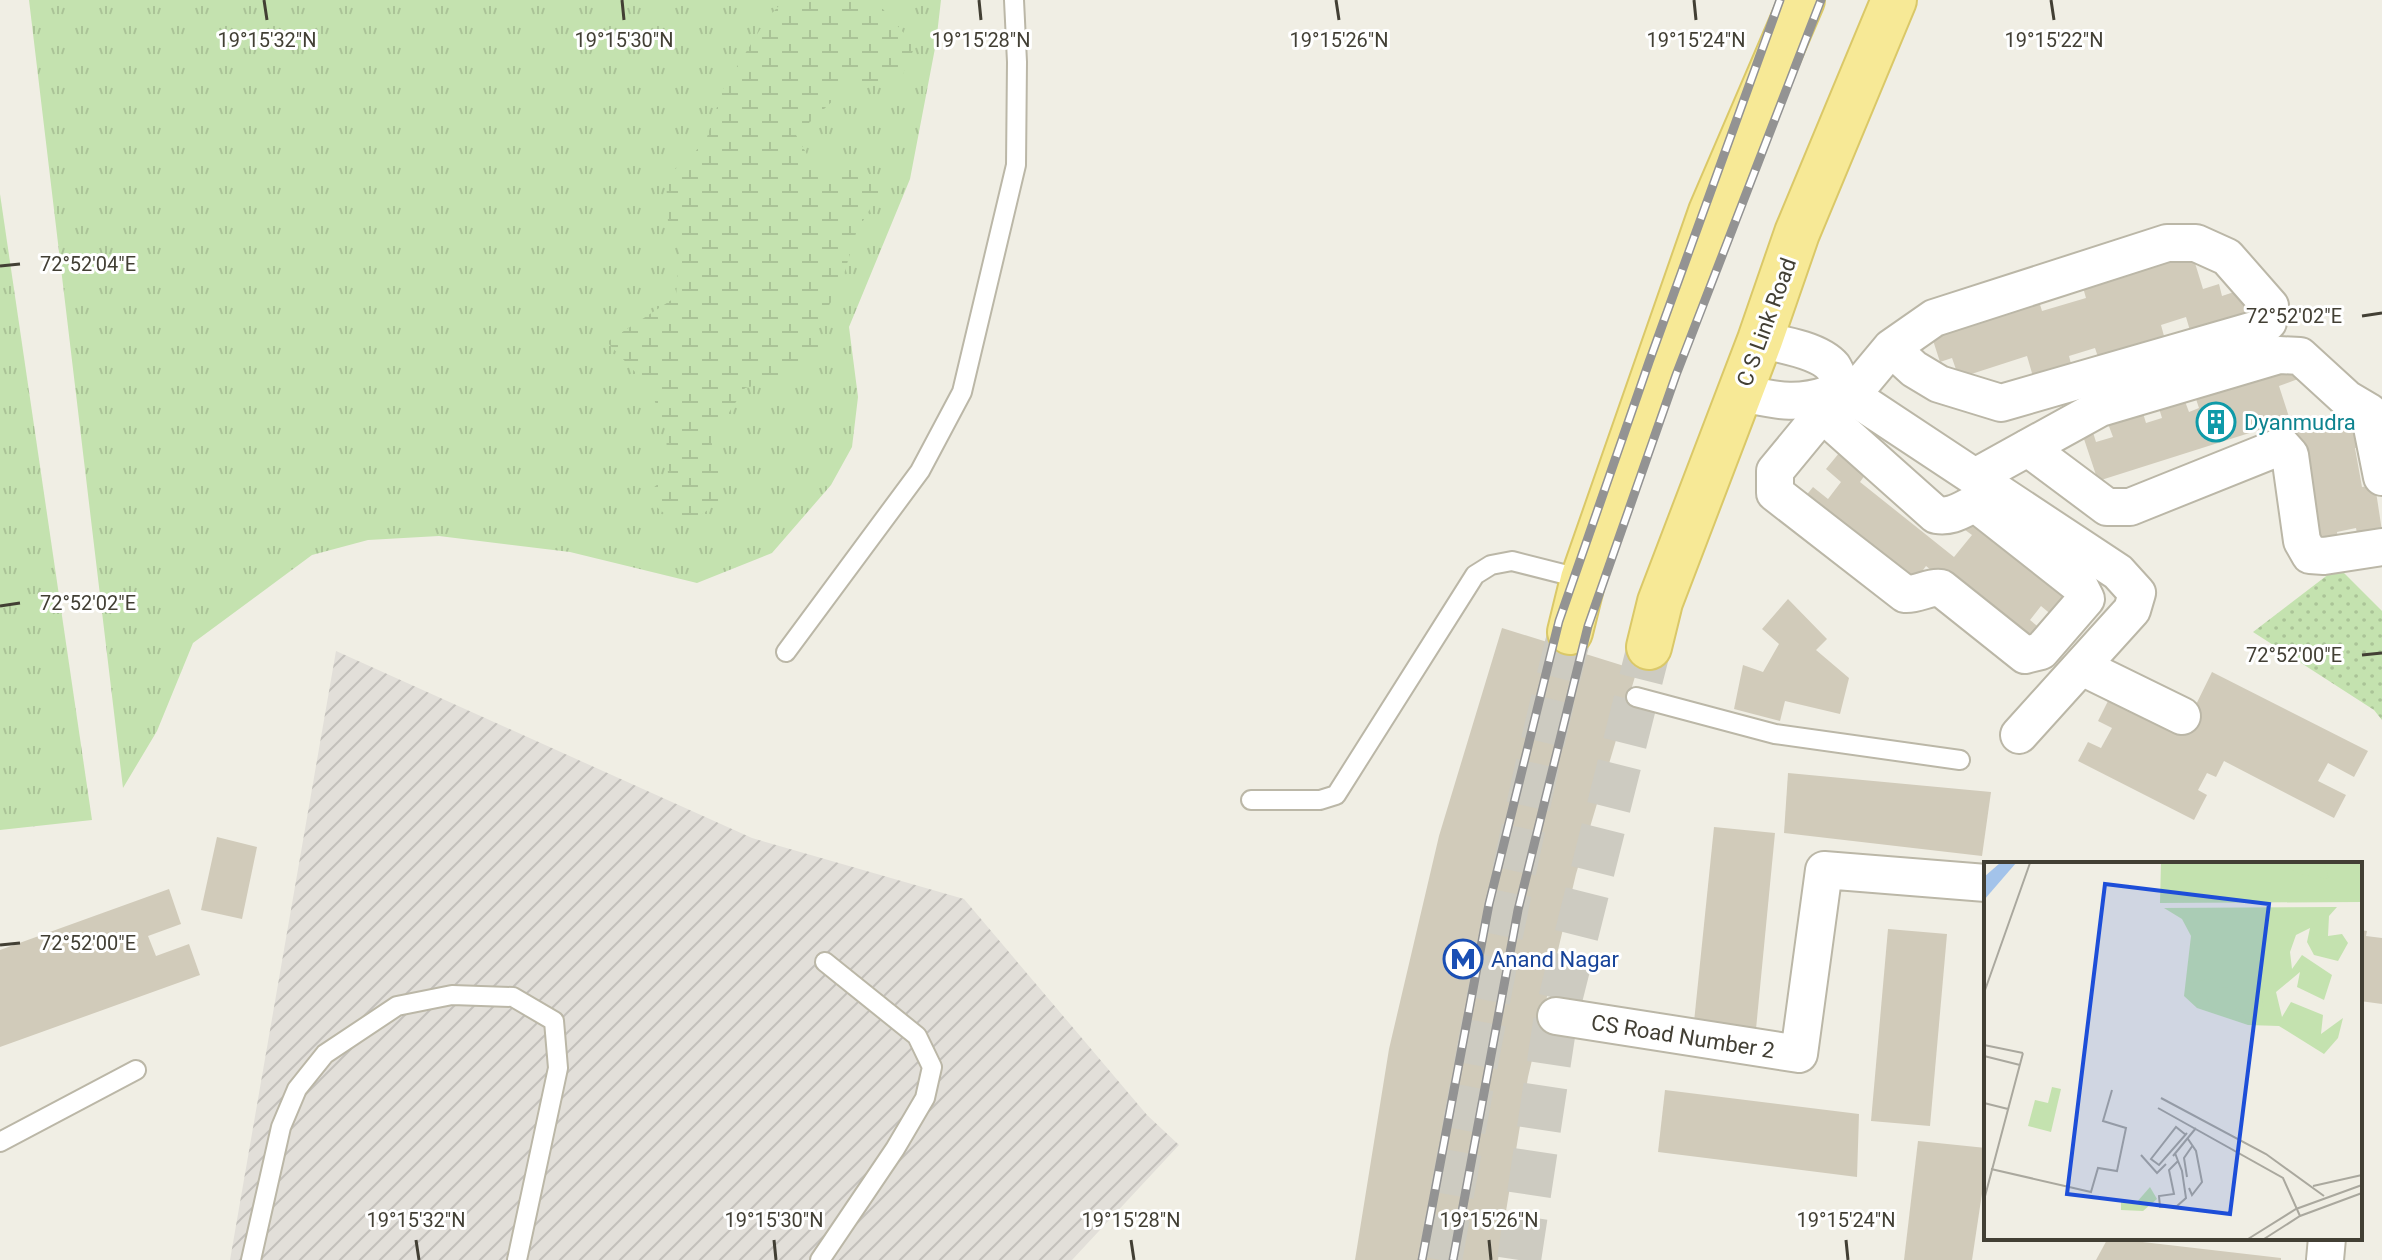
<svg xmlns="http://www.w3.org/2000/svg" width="2382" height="1260" viewBox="0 0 2382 1260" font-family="Roboto,sans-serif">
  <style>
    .industrial { fill: url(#industrial-furrows) }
    .grass { fill: url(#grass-tufts) }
    .wetland { fill: url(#wetland-marsh) }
    .park { fill: url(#park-dots) }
    .building { fill: #d1cbba }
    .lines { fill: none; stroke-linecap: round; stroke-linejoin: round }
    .primary-tunnel { stroke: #cdcbc1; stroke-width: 44; stroke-dasharray: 44 22; stroke-linecap: butt }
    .service-casing { stroke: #bbb7a7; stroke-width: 22 }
    .minor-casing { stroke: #bbb7a7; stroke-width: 40 }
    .primary-casing { stroke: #dac868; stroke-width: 48 }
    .service { stroke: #fff; stroke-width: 18 }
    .minor { stroke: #fff; stroke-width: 36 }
    .primary { stroke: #f7e996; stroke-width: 44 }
    .rail-casing { stroke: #939393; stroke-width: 9 }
    .rail { stroke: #fff; stroke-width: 6; stroke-dasharray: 18; stroke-linecap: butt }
    .ticks { fill: none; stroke: #423f34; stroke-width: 3 }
    .labels { text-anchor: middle; stroke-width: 6; stroke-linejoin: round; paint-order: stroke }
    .street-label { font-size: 22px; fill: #423f34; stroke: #fff }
    .culture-label { font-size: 22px; fill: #0d838f; stroke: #fff; text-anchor: start }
    .transit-label { font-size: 22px; fill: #164399; stroke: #fff; text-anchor: start }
    .inset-road { fill: none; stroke: #aaa89e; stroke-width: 2 }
    .view { fill: #1d4ed8; fill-opacity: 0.15; stroke: #1d4ed8; stroke-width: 4 }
    .inset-edge { fill: none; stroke: #423f34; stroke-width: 4 }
    .ticks-label { font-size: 20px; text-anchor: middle; fill: #423f34; stroke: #fff; stroke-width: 6; stroke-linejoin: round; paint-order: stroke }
  </style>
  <defs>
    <pattern id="industrial-furrows" width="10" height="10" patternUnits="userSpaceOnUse" patternTransform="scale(2)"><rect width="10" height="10" fill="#e2dfd9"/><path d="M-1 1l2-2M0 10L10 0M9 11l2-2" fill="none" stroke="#c3c0bb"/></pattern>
    <pattern id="grass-tufts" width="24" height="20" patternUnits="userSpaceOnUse" patternTransform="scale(2)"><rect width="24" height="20" fill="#c4e2af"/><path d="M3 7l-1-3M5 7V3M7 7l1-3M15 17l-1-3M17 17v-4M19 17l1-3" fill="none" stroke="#aac397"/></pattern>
    <pattern id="wetland-marsh" width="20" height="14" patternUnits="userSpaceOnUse" patternTransform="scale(2)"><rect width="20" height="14" fill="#c4e2af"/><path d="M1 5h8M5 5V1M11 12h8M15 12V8" fill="none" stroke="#aac397"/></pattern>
    <pattern id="park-dots" width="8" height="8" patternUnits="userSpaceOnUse" patternTransform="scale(2)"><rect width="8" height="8" fill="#c4e2af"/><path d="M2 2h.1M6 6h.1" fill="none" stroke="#aac397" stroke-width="1.8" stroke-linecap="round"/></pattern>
  </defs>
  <rect width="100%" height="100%" fill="#f0eee4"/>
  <polygon class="industrial" points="336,651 752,838 964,899 1147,1115 1179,1145 1072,1260 230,1260"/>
  <g class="grass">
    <polygon points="29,0 941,0 936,43 910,179 849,327 858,397 852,447 831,485 772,553 697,583 570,552 439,536 368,540 312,555 193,643 157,731 123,788"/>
    <polygon points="0,194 92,820 0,830"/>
  </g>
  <polygon class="wetland" points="784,0 875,0 915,46 899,84 852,83 796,135 813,165 864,167 881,190 856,233 840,288 817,324 826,352 793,376 745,388 711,440 724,498 697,518 670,518 643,496 668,476 666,432 650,388 607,342 676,297 680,245 668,223 666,176 691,157 707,137 723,89 766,20"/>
  <polygon class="park" points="2338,567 2382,611 2382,720 2374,710 2253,632"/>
  <g class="building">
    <polygon points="2191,250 2203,289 2219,284 2222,296 2249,287 2258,317 2191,334 2186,317 2161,325 2164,336 2098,357 2095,348 2069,356 2074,375 2034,380 2027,356 1959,378 1952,358 1940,362 1930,331 2038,298 2042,311 2086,298 2082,284"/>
    <polygon points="2293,361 2298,379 2279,386 2290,420 2098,481 2081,430 2091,426 2096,442 2113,437 2107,421 2142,410 2146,423 2162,418 2158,405 2183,396 2189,412 2199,408 2194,393"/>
    <polygon points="2362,410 2368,446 2355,448 2362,487 2375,485 2382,531 2358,539 2356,528 2337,532 2338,542 2311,547 2291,425 2314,421 2316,429 2336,425 2334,416"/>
    <polygon points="1844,447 1870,468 1860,482 1954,557 1972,535 1961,527 1974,510 2073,589 2053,616 2041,606 2030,620 2042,630 2028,648 1926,566 1908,590 1800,503 1813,487 1828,499 1841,482 1826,469"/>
    <polygon points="1788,599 1827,639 1816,650 1849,678 1840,714 1785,701 1780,721 1734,709 1743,665 1763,672 1779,644 1762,629"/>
    <polygon points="1502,628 1637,670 1576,874 1528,1077 1498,1260 1355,1260 1389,1049 1439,836"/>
    <polygon points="2212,672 2368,751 2354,777 2328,763 2318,781 2346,795 2334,818 2224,761 2216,777 2207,773 2198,790 2207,795 2194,820 2078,761 2088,742 2101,748 2112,728 2098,721 2110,697 2182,733"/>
    <polygon points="1788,773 1991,792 1982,856 1784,833"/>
    <polygon points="1714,827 1775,833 1756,1029 1694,1022"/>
    <polygon points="217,837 257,847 242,919 201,910"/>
    <polygon points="169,889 181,924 148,936 156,956 189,944 200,975 0,1047 0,950"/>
    <polygon points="1888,929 1947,934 1930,1126 1871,1121"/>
    <polygon points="2360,930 2367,931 2366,936 2382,938 2382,1004 2360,1001"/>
    <polygon points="1665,1090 1859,1114 1857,1177 1658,1152"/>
    <polygon points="1918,1141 1986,1148 1986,1167 1972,1260 1904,1260"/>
    <polygon points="2108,1238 2281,1258 2281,1260 2096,1260"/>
  </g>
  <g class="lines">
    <g class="primary-tunnel">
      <path d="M1440,1260C1478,1050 1516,839 1570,632"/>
      <polyline points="1519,1260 1556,1016 1649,647"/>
    </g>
    <defs>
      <g id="service">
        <polyline points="786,652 920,471 962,392 1016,165 1017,62 1014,0"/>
        <polyline points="1636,697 1775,734 1960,760"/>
        <polyline points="1251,800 1320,800 1336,795 1475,575 1491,565 1512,561 1583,579"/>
        <polyline points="0,1142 136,1070"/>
        <polyline points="251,1260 281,1127 297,1089 325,1054 397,1006 452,995 513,997 554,1021 558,1068 517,1260"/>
        <polyline points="820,1260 895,1149 925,1098 932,1067 917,1036 825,962"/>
      </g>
      <g id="minor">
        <path d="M1760,340C1780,344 1819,350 1833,367C1837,373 1840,383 1843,390L2118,572L2137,593L2132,610L2019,735"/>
        <path d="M1740,393C1776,400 1794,406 1830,394"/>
        <polyline points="1851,396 1891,348 1934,318 2167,243 2196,243 2227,257 2270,306 2268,322 2261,328 2001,403 1939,384 1914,369 1891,348"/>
        <path d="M1808,401L1936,515C1951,517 1958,512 1972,505L1980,507L2079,585L2086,599L2041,651L2025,655L1941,588C1929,586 1918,595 1905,594L1775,493V471L1822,414"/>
        <polyline points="2028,448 2107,507 2130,507 2282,446 2290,455 2302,541 2310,555 2324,556 2382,547"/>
        <polyline points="1975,477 2100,408 2279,355 2300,356 2347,399 2369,412 2382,477"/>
        <polyline points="2082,667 2182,716"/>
        <polyline points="1556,1016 1799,1054 1824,870 1986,883"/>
        <polyline points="2325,1260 2327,1238"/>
      </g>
      <g id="primary">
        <polyline points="1570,632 1583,579 1711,212 1802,0"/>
        <polyline points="1649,647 1660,602 1760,340 1797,233 1894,0"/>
      </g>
    </defs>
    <use href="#service" class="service-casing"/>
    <use href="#minor" class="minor-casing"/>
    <use href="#primary" class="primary-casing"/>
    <use href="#service" class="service"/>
    <use href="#minor" class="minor"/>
    <use href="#primary" class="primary"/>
    <defs>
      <g id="rail">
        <polyline points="1422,1260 1489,904 1559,621 1649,362 1780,0"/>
        <polyline points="1453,1260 1518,910 1588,626 1676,375 1821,0"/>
      </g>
    </defs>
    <use href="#rail" class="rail-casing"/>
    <use href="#rail" class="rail"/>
  </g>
  <path class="ticks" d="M264,0L267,20M622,0L624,20M979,0L981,20M1336,0L1339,20M1694,0L1696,20M2051,0L2054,20M0,266L20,264M2362,316L2382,313M0,606L20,603M2362,655L2382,653M0,945L20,943M416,1240L419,1260M774,1240L776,1260M1131,1240L1134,1260M1489,1240L1491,1260M1846,1240L1848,1260"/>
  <defs>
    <symbol id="building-ring" viewBox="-11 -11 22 22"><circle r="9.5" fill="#fff" stroke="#0f9aa8" stroke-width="1.5"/><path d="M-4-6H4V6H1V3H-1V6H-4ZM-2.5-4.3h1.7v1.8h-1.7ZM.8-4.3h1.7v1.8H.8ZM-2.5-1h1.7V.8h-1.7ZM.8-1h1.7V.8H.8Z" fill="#0f9aa8"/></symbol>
    <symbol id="metro-ring" viewBox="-11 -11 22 22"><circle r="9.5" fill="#fff" stroke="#1a4fb4" stroke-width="1.5"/><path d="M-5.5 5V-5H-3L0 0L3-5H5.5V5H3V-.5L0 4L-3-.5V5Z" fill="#1a4fb4"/></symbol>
  </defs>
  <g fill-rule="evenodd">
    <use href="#building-ring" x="2194" y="400" width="44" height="44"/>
    <use href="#metro-ring" x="1441" y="937" width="44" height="44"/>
  </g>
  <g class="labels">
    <g class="street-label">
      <text transform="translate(1766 322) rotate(-70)" y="8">C S Link Road</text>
      <text transform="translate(1683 1036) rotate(9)" y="8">CS Road Number 2</text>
    </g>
    <g class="culture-label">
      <text x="2244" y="430">Dyanmudra</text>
    </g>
    <g class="transit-label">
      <text x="1491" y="967">Anand Nagar</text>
    </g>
  </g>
  <g transform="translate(1984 862)">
    <rect width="378" height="378" fill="#f0eee4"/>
    <path d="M177,1H378V40L176,41ZM353,45L345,54L344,74L358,72L364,81L354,99L330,93L323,80L326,66L312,73L306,90L308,107L318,93L348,113L340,138L313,125L316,110L292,130L298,155L307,140L339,153L337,172L359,156L354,176L340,192L295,164L264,163L213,146L200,134L207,74L198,57L180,46Z" fill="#c4e2af"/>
    <path d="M296,1H340L345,17L316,12ZM230,116L235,125L251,126L272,144L277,132L280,145L264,161L254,144L246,154L226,144L222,133L208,128L206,121Z" fill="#c4e2af"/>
    <path d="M68,225L77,227L67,270L44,264L51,238L64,241ZM166,325L173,337L159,349L137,348V337L152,341Z" fill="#c4e2af"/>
    <path d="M16,1H32L0,38V15Z" fill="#a3c3ea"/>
    <path class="inset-road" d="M0,131L46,1M0,183L39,191M0,194L36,203M177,236L282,292L340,334M0,241L24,247M174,246L299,316L316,354M202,273L192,265L167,297L175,303L203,271M204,277L212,289L218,320L208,333L205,326M191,291L194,299L198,309L202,336L193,344L176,345L175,334L190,332L185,308L194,299M157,293L173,311L182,302M189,294L212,266M7,307L107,330L114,306L133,309L142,266L119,259L128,228M203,315L200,296L209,283M329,324L378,313M0,338L39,191M264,377L312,347L378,323M280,377L316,354L378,331"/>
    <path class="view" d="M121,22L285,42L246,352L83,332Z"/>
    <rect width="378" height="378" class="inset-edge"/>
  </g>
  <g class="ticks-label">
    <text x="267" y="47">19°15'32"N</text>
    <text x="624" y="47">19°15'30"N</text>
    <text x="981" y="47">19°15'28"N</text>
    <text x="1339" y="47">19°15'26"N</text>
    <text x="1696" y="47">19°15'24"N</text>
    <text x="2054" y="47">19°15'22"N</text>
    <text x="88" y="271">72°52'04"E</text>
    <text x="2294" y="323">72°52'02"E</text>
    <text x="88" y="610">72°52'02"E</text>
    <text x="2294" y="662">72°52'00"E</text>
    <text x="88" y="950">72°52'00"E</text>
    <text x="416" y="1227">19°15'32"N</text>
    <text x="774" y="1227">19°15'30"N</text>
    <text x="1131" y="1227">19°15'28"N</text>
    <text x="1489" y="1227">19°15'26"N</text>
    <text x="1846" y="1227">19°15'24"N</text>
  </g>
</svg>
